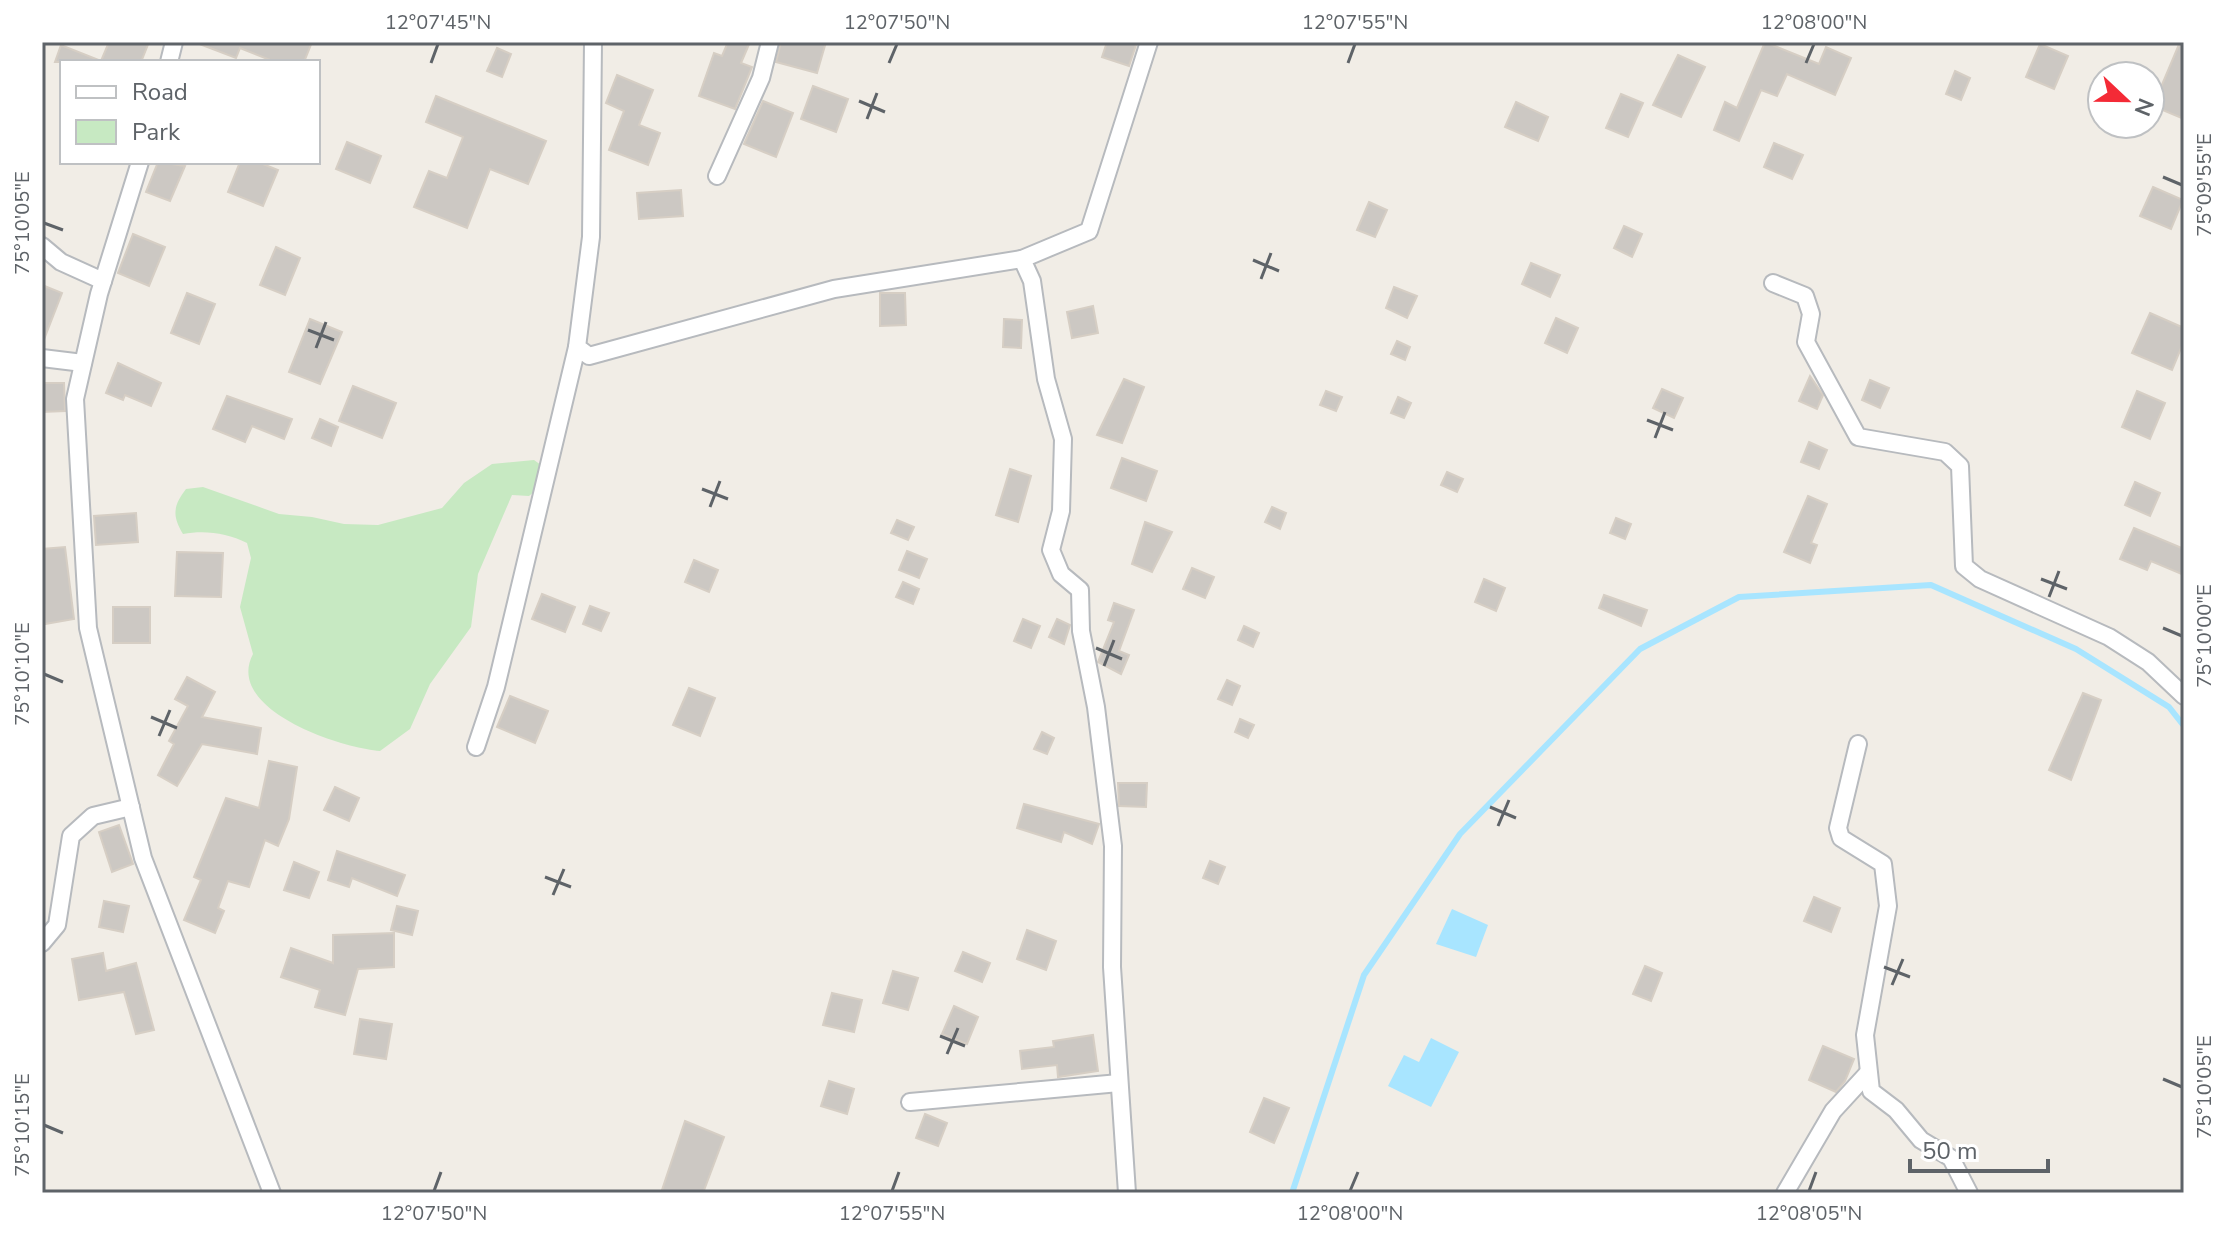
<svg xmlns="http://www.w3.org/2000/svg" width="2226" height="1235" viewBox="0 0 2226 1235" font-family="'Nunito Sans',sans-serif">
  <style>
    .green { fill: #c7e9c2 }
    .water { fill: #a8e5ff }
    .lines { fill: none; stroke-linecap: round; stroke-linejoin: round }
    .stream { stroke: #a8e5ff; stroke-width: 6 }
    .building { fill: #ccc8c3; stroke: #d6cec4; stroke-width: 2 }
    .minor-casing { stroke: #b7babe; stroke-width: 20 }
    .minor { stroke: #fff; stroke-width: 16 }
    .ticks { fill: none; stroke: #5e6368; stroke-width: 3 }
    .neatline { fill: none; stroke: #5e6368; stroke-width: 3 }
    .ticks-label { font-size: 20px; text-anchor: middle; fill: #5e6368 }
  </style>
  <rect width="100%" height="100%" fill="#f1ede6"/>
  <path class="green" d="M534,460L541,465L536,490L529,496L512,495L478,574L471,627L430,684L410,729L380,751C339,748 224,709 253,654L240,607L251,558L247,543C227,533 205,530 183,534C172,516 173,506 186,489L203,487L279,514L312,517L344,524L378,525L442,508L464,483L492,464Z"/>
  <g class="water">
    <polygon points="1452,909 1488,925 1476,957 1436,944"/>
    <polygon points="1431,1038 1459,1052 1431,1107 1388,1086 1404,1055 1419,1062"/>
  </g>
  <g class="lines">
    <polyline class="stream" points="1292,1193 1364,975 1460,834 1640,649 1739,597 1931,585 2076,649 2169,707 2184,726"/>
  </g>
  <g class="building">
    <polygon points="109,42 149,42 141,62 55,62 61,45 101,61"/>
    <polygon points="227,42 312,42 304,62 275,62 240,48 236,58 197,43"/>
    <polygon points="728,42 750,42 741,63 752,67 735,109 699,96 714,53 722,56"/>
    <polygon points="781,42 826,42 817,73 776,62"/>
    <polygon points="1107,42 1137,42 1129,66 1102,57"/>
    <polygon points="1765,42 1819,64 1826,47 1851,58 1835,95 1787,74 1777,96 1761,90 1739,141 1714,130 1725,102 1737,108"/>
    <polygon points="2180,42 2184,42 2184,119 2153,106"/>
    <polygon points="2040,44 2068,56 2054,89 2026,77"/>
    <polygon points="497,48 511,54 502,77 487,71"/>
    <polygon points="1678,55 1705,67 1681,117 1653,105"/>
    <polygon points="1955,71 1970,78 1961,100 1946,94"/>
    <polygon points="617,75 653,90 639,125 660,133 648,165 609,150 624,111 606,103"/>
    <polygon points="813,86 848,99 836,132 801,119"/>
    <polygon points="1621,94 1643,103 1628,137 1606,128"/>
    <polygon points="436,96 546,141 528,184 490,169 467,228 414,207 429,171 447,178 463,137 426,122"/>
    <polygon points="763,101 793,113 776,157 744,144"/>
    <polygon points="1516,102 1548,117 1538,141 1505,127"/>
    <polygon points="347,142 381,156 370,183 336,169"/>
    <polygon points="1774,143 1803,155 1792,179 1764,167"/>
    <polygon points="158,162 185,166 170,201 146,192"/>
    <polygon points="240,162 258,162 278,170 263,206 228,192"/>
    <polygon points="2153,187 2183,200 2171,229 2140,216"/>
    <polygon points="681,190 683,216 639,219 637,193"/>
    <polygon points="1369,202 1387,210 1375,237 1357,230"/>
    <polygon points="1624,226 1642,234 1632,257 1614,248"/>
    <polygon points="133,234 165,247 149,286 118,273"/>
    <polygon points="276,247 300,258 285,295 260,285"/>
    <polygon points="1531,263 1560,275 1550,297 1522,284"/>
    <polygon points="42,285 62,293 43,342 42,342"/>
    <polygon points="1394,287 1417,296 1407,318 1386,308"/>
    <polygon points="187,293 215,304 199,344 171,333"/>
    <polygon points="880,293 905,293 906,325 880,326"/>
    <polygon points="1093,306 1098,333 1072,338 1067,312"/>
    <polygon points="2150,313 2184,328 2184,341 2172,370 2132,353"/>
    <polygon points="1556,318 1578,328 1567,353 1545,343"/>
    <polygon points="310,319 342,332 320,384 289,372"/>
    <polygon points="1004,319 1022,320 1021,348 1003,347"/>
    <polygon points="1397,341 1410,347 1405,360 1391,354"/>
    <polygon points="118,363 161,383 151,406 125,395 123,400 106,393"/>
    <polygon points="1810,376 1823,395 1817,409 1799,401"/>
    <polygon points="1124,379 1144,387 1122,443 1097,435"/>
    <polygon points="1870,380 1889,388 1880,408 1862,400"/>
    <polygon points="42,383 64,383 65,411 42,412"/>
    <polygon points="353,386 396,403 382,438 339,421"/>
    <polygon points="1662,389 1683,398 1674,418 1653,408"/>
    <polygon points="1326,391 1342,397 1336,411 1320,405"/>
    <polygon points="2137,391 2165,403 2150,439 2122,427"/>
    <polygon points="227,396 292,419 284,439 252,426 245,442 213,429"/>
    <polygon points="1398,397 1411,403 1404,418 1391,413"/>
    <polygon points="320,419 338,427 331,446 312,438"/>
    <polygon points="1809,442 1827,450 1819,469 1801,462"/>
    <polygon points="1122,458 1157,471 1146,501 1111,488"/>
    <polygon points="1010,469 1031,476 1018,522 996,515"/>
    <polygon points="1447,472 1463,479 1457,492 1441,485"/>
    <polygon points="2135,482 2160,493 2150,516 2125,505"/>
    <polygon points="1808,496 1827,504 1811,543 1817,545 1810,563 1784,552"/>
    <polygon points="1272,507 1286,513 1280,529 1265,522"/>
    <polygon points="136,513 138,542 96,545 94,516"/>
    <polygon points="1616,518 1631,524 1625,539 1610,533"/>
    <polygon points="897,520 914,527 908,540 891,533"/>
    <polygon points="1145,522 1172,532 1152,572 1132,564"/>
    <polygon points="2134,528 2184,549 2184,575 2151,561 2147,570 2120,559"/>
    <polygon points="65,547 74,619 45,624 42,549"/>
    <polygon points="907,551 927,559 919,578 899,570"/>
    <polygon points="177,552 223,553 221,597 175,596"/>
    <polygon points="694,560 718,570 709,592 685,582"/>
    <polygon points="1192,568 1214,577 1205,598 1183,589"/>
    <polygon points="1484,579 1505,588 1496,611 1475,602"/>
    <polygon points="903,582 919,589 913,604 896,597"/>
    <polygon points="542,594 575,607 565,632 532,619"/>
    <polygon points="1604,595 1647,610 1641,626 1599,608"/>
    <polygon points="1114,603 1134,610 1119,651 1129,655 1121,674 1098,662 1114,622 1108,620"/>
    <polygon points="590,606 609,613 601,631 583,624"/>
    <rect x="113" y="607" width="37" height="36"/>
    <polygon points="1023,619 1040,626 1031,648 1014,641"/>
    <polygon points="1057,619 1070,625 1064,644 1049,637"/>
    <polygon points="1244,626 1259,633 1253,647 1238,640"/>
    <polygon points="187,677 215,692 202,717 261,728 257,754 202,744 177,786 158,775 174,744 169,741 188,706 175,699"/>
    <polygon points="1227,680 1240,686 1232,705 1218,699"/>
    <polygon points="689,688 715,698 700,736 673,725"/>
    <polygon points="2083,693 2101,700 2071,780 2049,770"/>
    <polygon points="510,696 548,711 535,743 497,727"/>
    <polygon points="1240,719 1254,725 1248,738 1235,732"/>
    <polygon points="1042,732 1054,738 1047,754 1034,749"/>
    <polygon points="269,761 297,767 289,819 278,846 265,840 249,887 228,881 218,908 224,911 215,933 184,920 201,880 194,877 226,798 259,808"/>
    <polygon points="1118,783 1147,783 1146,807 1119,806"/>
    <polygon points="335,787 359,798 349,821 324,810"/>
    <polygon points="1024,804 1099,824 1092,844 1064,832 1061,842 1017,828"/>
    <polygon points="119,825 133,864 112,872 99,832"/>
    <polygon points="337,851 405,875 397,896 352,878 349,887 328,880"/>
    <polygon points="1210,861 1225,867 1218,884 1203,878"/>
    <polygon points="294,862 319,872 309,898 284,890"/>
    <polygon points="1814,897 1840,908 1831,932 1804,921"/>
    <polygon points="104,901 129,906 123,932 99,927"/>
    <polygon points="397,906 418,911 412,935 391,930"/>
    <polygon points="1027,930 1056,941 1046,970 1017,959"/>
    <polygon points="394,933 394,967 358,969 345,1015 315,1007 320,990 281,977 291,948 333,963 333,935"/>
    <polygon points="963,952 990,963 982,982 955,971"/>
    <polygon points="103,953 106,971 136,963 154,1030 136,1034 124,992 79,1000 72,959"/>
    <polygon points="1645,966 1662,973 1651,1001 1633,994"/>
    <polygon points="893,971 918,978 908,1010 883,1003"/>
    <polygon points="832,993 862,1000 854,1032 823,1025"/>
    <polygon points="954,1006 978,1017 967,1044 942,1034"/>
    <polygon points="360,1019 392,1024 386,1059 354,1054"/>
    <polygon points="1093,1035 1098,1071 1058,1077 1057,1065 1022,1069 1020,1051 1054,1047 1053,1041"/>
    <polygon points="1823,1046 1854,1059 1845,1081 1836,1092 1809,1080"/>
    <polygon points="829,1081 854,1089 847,1114 821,1106"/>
    <polygon points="1264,1098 1289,1108 1274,1143 1250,1132"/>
    <polygon points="925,1114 947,1123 938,1146 916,1138"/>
    <polygon points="685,1121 724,1137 703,1193 661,1193"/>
  </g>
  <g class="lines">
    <defs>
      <g id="minor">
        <polyline points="593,42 591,237 577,347 589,356 834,289 1022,259"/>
        <polyline points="169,62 174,42"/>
        <polyline points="140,162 99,294 75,399 88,628 143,858 272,1193"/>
        <polyline points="717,176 761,78 770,42"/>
        <polyline points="42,246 61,262 103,281"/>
        <polyline points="1773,283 1805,296 1811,314 1806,342 1858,437 1945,452 1960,466 1964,566 1980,579 2109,637 2148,662 2184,696"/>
        <polyline points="42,358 83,363"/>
        <polyline points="1858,744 1838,828 1841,838 1883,864 1888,906 1865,1035 1871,1091 1896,1110 1921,1140 1951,1158 1969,1193"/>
        <polyline points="476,747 496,687 577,347"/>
        <polyline points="42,943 57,925 71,836 93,816 131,807"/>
        <polyline points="910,1102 1119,1083"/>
        <polyline points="1127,1193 1112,967 1113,846 1096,707 1081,631 1080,590 1061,574 1051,550 1061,511 1063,439 1046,379 1032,281 1022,259 1089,231 1149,42"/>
        <polyline points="1785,1193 1833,1111 1867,1074"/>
      </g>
    </defs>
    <use href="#minor" class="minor-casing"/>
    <use href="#minor" class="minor"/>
  </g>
  <path class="ticks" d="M431,63L438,44M889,63L897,44M1348,63L1355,44M1806,63L1814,44M859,101L885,112M867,119L877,93M2163,177L2182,185M44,223L63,230M1253,260L1279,271M1261,279L1271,253M308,330L334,340M316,348L326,322M1647,420L1673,430M1655,438L1665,412M702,489L728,499M710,507L720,481M2041,579L2067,589M2049,597L2059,571M2163,628L2182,636M1096,648L1122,659M1104,666L1114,640M44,674L63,682M151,717L177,728M159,736L170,710M1490,807L1516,818M1498,826L1509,800M545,877L571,887M553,895L564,869M1884,967L1910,977M1892,985L1903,959M940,1036L965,1046M947,1054L958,1028M2163,1079L2182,1087M44,1125L63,1133M434,1191L441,1172M892,1191L899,1172M1350,1191L1358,1172M1809,1191L1816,1172"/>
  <rect width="2226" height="1235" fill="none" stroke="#ffffff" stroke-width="88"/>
  <rect x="60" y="60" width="260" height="104" fill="#ffffff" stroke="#bfc1c3" stroke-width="2"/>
  <rect x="76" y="86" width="40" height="12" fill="#ffffff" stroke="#bfc1c3" stroke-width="2"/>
  <text x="132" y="100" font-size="24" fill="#5e6368">Road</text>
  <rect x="76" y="120" width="40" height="24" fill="#c7e9c2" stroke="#bfc1c3" stroke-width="2"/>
  <text x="132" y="140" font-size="24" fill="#5e6368">Park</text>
  <g transform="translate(2126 100) rotate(112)"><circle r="38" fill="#ffffff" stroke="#bfc1c3" stroke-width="2"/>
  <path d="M0-6L14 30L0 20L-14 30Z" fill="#f42a36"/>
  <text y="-12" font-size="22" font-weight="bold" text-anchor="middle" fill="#5e6368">N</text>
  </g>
  <path d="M1910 1159v12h138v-12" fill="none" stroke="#5e6368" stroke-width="4"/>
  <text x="1922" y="1159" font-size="24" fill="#5e6368" stroke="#ffffff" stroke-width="6" paint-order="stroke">50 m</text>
  <rect x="44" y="44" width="2138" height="1147" class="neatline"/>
  <g class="ticks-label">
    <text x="438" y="29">12°07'45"N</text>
    <text x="897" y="29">12°07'50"N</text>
    <text x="1355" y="29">12°07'55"N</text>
    <text x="1814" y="29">12°08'00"N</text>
    <text transform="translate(2204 185) rotate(-90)" y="7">75°09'55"E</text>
    <text transform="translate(22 223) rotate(-90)" y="7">75°10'05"E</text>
    <text transform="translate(2204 636) rotate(-90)" y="7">75°10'00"E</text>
    <text transform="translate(22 674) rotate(-90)" y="7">75°10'10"E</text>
    <text transform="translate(2204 1087) rotate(-90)" y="7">75°10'05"E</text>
    <text transform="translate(22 1125) rotate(-90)" y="7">75°10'15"E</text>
    <text x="434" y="1220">12°07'50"N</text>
    <text x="892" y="1220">12°07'55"N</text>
    <text x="1350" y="1220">12°08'00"N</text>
    <text x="1809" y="1220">12°08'05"N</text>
  </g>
</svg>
